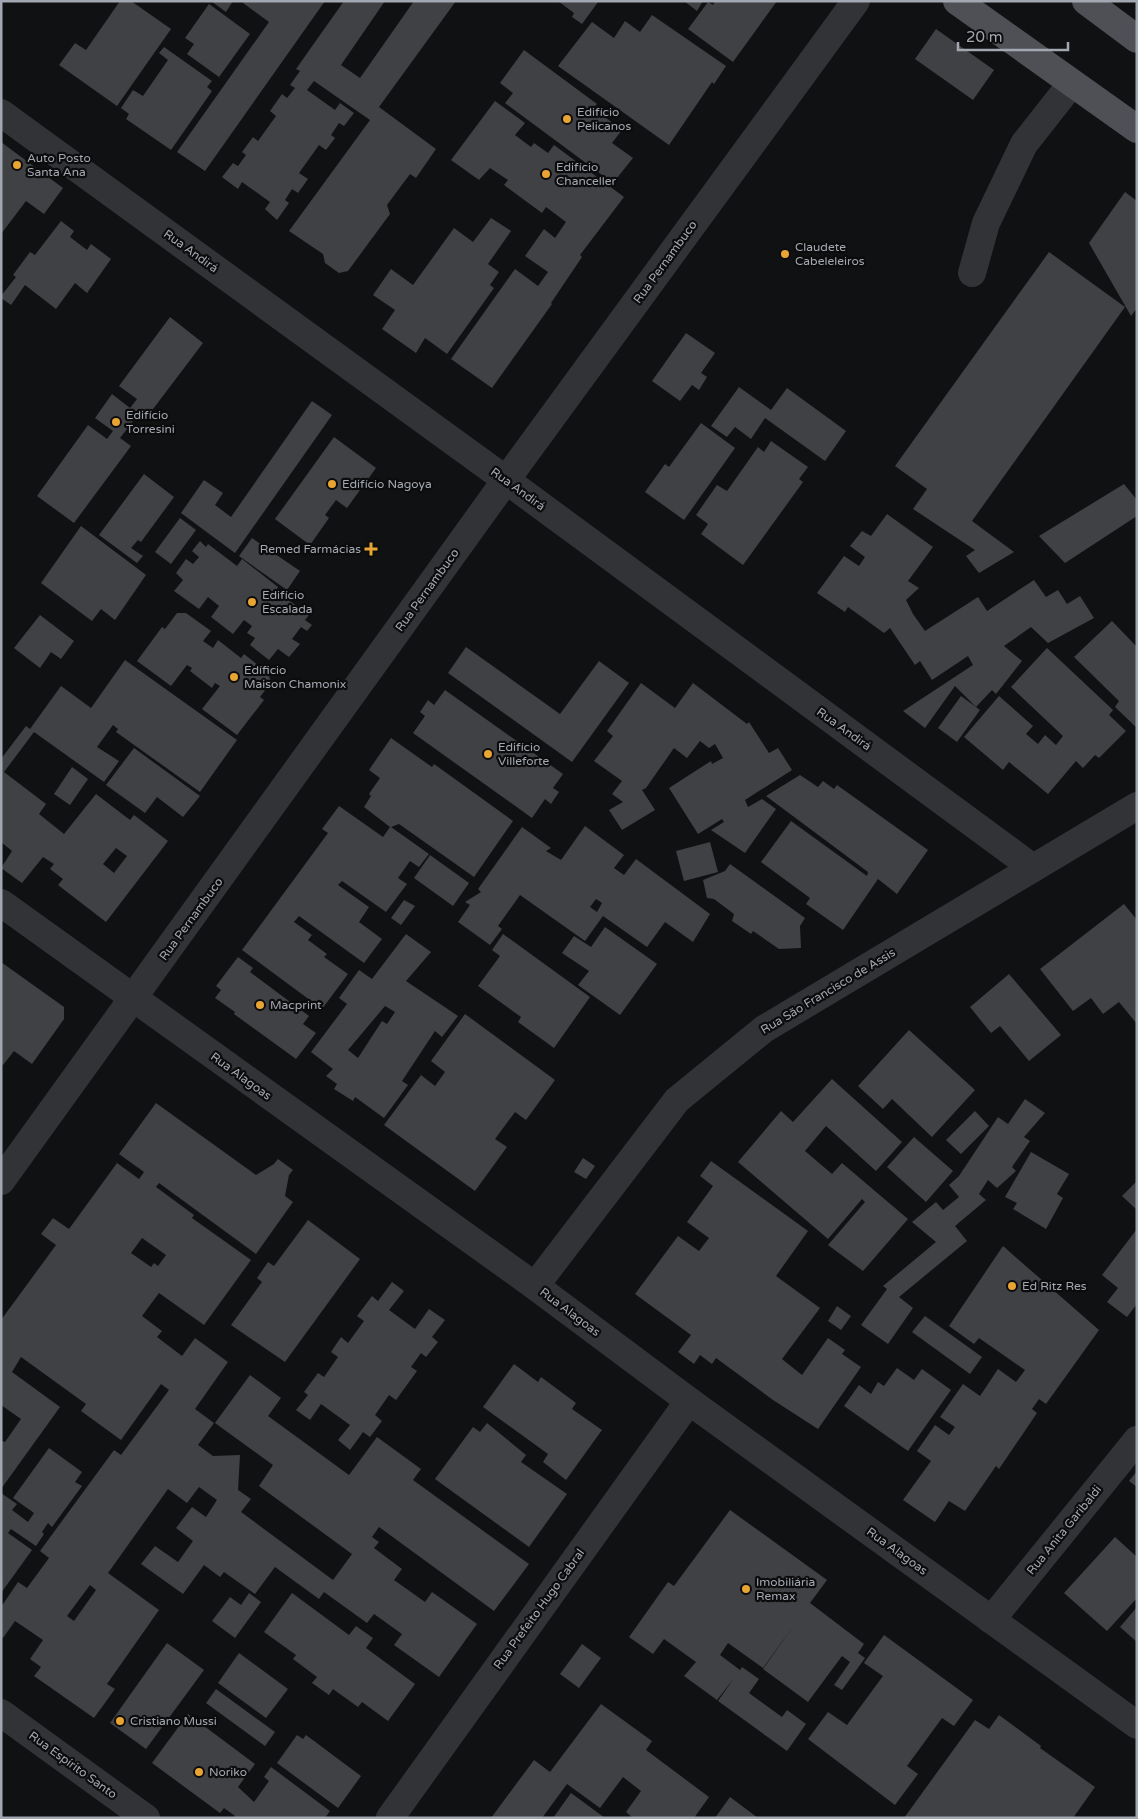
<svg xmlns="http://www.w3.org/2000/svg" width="1138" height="1819" viewBox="0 0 1138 1819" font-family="'Varela Round',sans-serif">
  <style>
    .building { fill: #404145; fill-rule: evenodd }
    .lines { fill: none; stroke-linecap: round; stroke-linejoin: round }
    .minor { stroke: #323337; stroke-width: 28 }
    .major { stroke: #4e5055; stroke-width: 28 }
    .poi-dot { fill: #e8a533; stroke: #0c0c0d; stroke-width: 2 }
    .labels { text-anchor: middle; stroke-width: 4.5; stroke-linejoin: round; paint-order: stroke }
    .poi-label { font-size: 12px; fill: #a2a8b2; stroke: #0c0c0d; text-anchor: start }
    .street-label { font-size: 12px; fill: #a2a8b2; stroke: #0c0c0d }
  </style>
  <rect width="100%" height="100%" fill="#101112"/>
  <g class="building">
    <polygon points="120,1 131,1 171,29 117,106 59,65 75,43 86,50"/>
    <polygon points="211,1 233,1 226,12"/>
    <polygon points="244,1 325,1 205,171 177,152 269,22 243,3"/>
    <polygon points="344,1 385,1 341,65 360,78 414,1 456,1 379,107 436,149 416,178 410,174 387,205 390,214 348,271 339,273 325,263 323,254 289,231 370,120 314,81 307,90 335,110 340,103 354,113 344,126 339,123 331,135 335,138 326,150 319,145 299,173 308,179 298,193 292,189 285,200 289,203 277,220 265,209 270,202 242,182 238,189 222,177 233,163 238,166 246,155 242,152 253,137 258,141 276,116 270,111 282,94 287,98 295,88 290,85 300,71 296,69"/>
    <polygon points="558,1 597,1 598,2 582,24 572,17 574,13"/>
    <polygon points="684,1 703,1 697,11"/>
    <polygon points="715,1 777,1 733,62 688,29 708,2 713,5"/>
    <polygon points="209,4 250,34 219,77 187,54 194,44 185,38"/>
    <polygon points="652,15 726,66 714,84 712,82 669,145 558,66 592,22 614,38 625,21 640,32"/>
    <polygon points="936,29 994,70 973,100 915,59"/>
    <polygon points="164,47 212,81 207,87 212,91 171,150 126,119 129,114 121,108 133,90 143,96 168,60 159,53"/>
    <polygon points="524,50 597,104 593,108 622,130 612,143 633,158 613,183 505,103 513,93 500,83"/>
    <polygon points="495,101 525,123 515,135 531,147 534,143 548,153 554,145 624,197 580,255 582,257 551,303 552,304 492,388 451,359 515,269 538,286 548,272 525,256 544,229 555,238 566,222 546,207 542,213 504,185 508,180 490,168 479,180 451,160"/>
    <polygon points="1,142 63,188 44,214 26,201 1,234"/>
    <polygon points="1125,192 1137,201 1137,308 1131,316 1089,243"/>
    <polygon points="491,218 511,231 488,264 499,272 490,285 494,288 447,354 425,338 416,353 382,329 395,310 373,295 391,269 413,285 454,228 473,242"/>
    <polygon points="61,221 74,231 70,237 87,250 91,244 111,259 87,293 75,283 56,309 25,285 11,305 1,298 1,296 16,277 13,275 30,252 35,255"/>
    <polygon points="1049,252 1125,307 972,521 1014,552 979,573 966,556 975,550 913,509 927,489 895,466"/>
    <polygon points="170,317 203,343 147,417 140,412 120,438 131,446 74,523 37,496 88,425 107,439 113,431 95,418 112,394 130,408 137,399 119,386"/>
    <polygon points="686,333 715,353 701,373 707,377 699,390 692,385 680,401 652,381"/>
    <polygon points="739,387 771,410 787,388 846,431 825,461 765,418 751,439 735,427 727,437 711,426"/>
    <polygon points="312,401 332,415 235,553 181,513 204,480 223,493 215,505 231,517"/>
    <polygon points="701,423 735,448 684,520 645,492 665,464 669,467"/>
    <polygon points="334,437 376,468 347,508 336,500 325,515 329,518 310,545 275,519"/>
    <polygon points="771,441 808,467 799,479 803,482 743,565 701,534 708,524 696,515 717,485 727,491 758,447 764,452"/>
    <polygon points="144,474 174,497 141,542 138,540 131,548 143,556 137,563 99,535"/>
    <polygon points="1124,484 1137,500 1137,516 1065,563 1039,536"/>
    <polygon points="887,514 933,547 908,581 919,588 906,600 913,614 925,631 978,597 987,611 1034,580 1046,597 1058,590 1067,604 1080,596 1094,618 1048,643 1031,627 1004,646 1022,661 996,694 992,690 976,707 955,686 925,728 903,711 973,665 968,656 932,680 920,661 915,665 890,628 884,633 848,607 845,612 817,593 844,556 859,566 865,557 850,546 862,531 871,536"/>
    <polygon points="180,518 196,530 171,564 155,552"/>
    <polygon points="81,526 146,575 115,620 101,609 92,621 41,583"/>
    <polygon points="252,538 300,571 287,590 239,556"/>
    <polygon points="200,541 206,547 208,544 237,566 242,559 278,587 276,591 309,615 305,620 312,625 307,631 301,627 292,639 300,644 289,657 278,649 269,660 250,645 255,638 247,633 252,626 244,620 233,634 211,617 219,606 208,597 199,609 174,591 183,580 176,573 186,559 193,564 199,557 192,551"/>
    <polygon points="177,613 186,613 211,631 203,641 213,648 218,640 241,658 244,654 268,673 271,682 260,697 264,700 237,735 202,709 220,686 215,683 212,688 190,671 192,668 187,665 171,686 137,661 162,627 165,629"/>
    <polygon points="40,615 74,641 61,659 51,652 40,668 14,648"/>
    <polygon points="1112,621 1137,647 1137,728 1115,707 1119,701 1074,657"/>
    <polygon points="466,647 560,714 599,661 629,683 572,762 448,673"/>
    <polygon points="1047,648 1113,710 1109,715 1126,731 1099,758 1095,755 1083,768 1076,761 1048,794 1009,762 1003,770 964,737 999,696 1033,726 1026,734 1038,744 1045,735 1056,745 1063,736 1011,687"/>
    <path d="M125,660L237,740L200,792L116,732L118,729L113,725L97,747L119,761L104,782L34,732L4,772L46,804L39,814L64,834L96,794L130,820L134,815L168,841L106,922L58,885L63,879L50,869L54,864L43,857L22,883L1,868L12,851L1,842V759L26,726L30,729L61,686L91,708ZM116,848L127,856L114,873L103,864Z"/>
    <polygon points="641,683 675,708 693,683 747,724 749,722 769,753 778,748 792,770 745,800 748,807 762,799 776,809 745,853 711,830 724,822 722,819 698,834 669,788 711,761 712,764 723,758 715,744 709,748 700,741 687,758 674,748 646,788 642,790 655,810 622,830 609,810 623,802 612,794 622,781 594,761 613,736 607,731"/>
    <polygon points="445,690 563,774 553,788 559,792 551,804 545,799 532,818 413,733 425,716 420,712 428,700 434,705"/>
    <polygon points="961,696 980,710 957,742 938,728"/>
    <polygon points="391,738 432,767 434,764 513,821 474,877 399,824 391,827 429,854 419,867 410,861 398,878 407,884 386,912 342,881 338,885 369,907 359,922 382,939 364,963 299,916 294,922 312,935 308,940 327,954 324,957 348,974 322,1009 242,950 328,833 322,829 339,806 383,837 390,827 364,807 371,796 369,794 380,778 369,770"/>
    <polygon points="134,748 200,796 183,817 157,797 145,813 106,785"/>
    <polygon points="72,767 88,779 70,805 54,794"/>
    <polygon points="800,775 818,787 823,781 834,789 837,785 928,850 897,894 878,879 843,930 806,904 810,898 761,862 791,821 867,876 868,872 766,796"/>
    <path d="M585,826L624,855L614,868L624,875L636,859L710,914L693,942L665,922L647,947L603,916L585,941L520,895L498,926L502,929L490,945L458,922L470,905L465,902L481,892L478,889L522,827L551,848L546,851L561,860ZM596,899L602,903L597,912L590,907Z"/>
    <polygon points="710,842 718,872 684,881 676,851"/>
    <polygon points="430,855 469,883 453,906 414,878"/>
    <polygon points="730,864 805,918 800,926 801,948 779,949 753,931 751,934 732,921 734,914 714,899 707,898 703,880 725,871"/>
    <polygon points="404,900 415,906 401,925 391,918"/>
    <polygon points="1124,904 1137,920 1137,1024 1119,1002 1103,1014 1091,998 1073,1011 1040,969"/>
    <polygon points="605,927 657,964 620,1015 578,985 589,971 562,953 574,936 591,947"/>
    <path d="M406,934L431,952L406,981L458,1016L442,1037L435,1031L402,1081L408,1085L384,1118L355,1097L353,1101L334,1089L337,1084L326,1076L333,1069L311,1052L347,1004L339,998L359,970L372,979ZM385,1006L395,1012L387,1024L382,1021L358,1058L348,1050Z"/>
    <polygon points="503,934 590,997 554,1048 518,1022 521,1017 478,986 500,956 492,950"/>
    <polygon points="238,957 253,968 250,972 309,1016 303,1024 316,1033 296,1059 234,1014 235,1012 215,998 221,990 216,986"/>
    <polygon points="1,962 64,1007 64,1019 32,1064 14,1051 3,1065 1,1063"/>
    <polygon points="1009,974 1061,1035 1029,1061 1000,1026 991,1033 970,1007"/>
    <polygon points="465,1014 555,1080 526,1120 515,1112 495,1139 507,1147 475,1191 384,1125 421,1075 435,1086 445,1072 431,1061"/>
    <polygon points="909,1030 975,1090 932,1137 892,1099 883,1109 858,1086"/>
    <polygon points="832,1079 902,1142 876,1171 826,1126 805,1151 832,1174 842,1163 908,1219 863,1271 828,1245 865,1202 862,1199 828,1239 738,1162 781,1111 793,1122"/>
    <polygon points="1025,1099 1045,1113 1024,1137 1030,1141 1012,1167 1016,1171 997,1188 988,1180 979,1194 986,1200 955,1226 967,1241 899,1297 913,1308 888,1344 861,1325 887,1289 883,1286 936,1242 912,1222 936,1202 943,1210 959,1197 949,1185 959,1176 998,1117 1008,1124"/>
    <path d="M156,1103L256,1175L274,1164L278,1159L293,1170L289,1175L285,1196L293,1202L256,1254L159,1183L156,1187L194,1215L192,1218L251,1260L204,1325L159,1293L142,1316L162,1331L157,1337L182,1356L195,1338L228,1362L195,1409L214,1423L198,1445L213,1456L240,1455L238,1490L251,1499L241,1512L333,1580L352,1554L259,1486L273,1465L215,1423L250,1375L281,1398L268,1416L349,1475L377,1437L421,1469L413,1480L529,1564L494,1611L379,1527L372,1537L379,1542L374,1548L402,1569L394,1580L425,1602L432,1592L477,1624L439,1677L394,1645L402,1634L374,1614L367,1623L324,1592L319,1599L275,1567L255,1594L224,1572L220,1577L204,1565L183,1594L141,1564L155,1546L178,1562L193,1541L176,1528L192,1507L206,1517L217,1500L199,1487L187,1503L168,1489L108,1573L159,1610L107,1684L115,1689L94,1718L34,1676L41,1667L30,1659L43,1640L15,1621L3,1638L1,1636V1607L18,1582L27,1588L49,1558L40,1551L114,1450L121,1455L169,1390L161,1384L121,1440L81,1411L86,1404L21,1357L12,1372L60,1407L1,1489V1443L3,1441L5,1442L21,1419L1,1405V1320L56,1245L41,1234L53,1218L69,1229L117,1163L139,1179L144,1172L119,1154ZM142,1238L166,1255L158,1266L154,1263L151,1267L131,1253ZM90,1585L96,1590L74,1621L67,1616Z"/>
    <polygon points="975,1111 989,1126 961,1154 946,1140"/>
    <polygon points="914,1137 953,1171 926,1202 887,1167"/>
    <polygon points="1031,1152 1069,1174 1057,1194 1063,1198 1046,1229 1013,1209 1017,1203 1005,1197"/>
    <polygon points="583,1158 595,1166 586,1179 574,1172"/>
    <polygon points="711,1161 808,1231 776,1276 820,1308 782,1359 802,1375 828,1338 845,1350 842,1354 861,1367 818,1429 773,1400 716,1358 712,1364 700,1355 694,1364 678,1352 691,1335 635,1294 678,1236 699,1251 709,1238 687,1222 713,1186 700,1176"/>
    <polygon points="1137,1181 1137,1210 1122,1196"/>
    <polygon points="308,1220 360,1259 285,1362 231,1325 262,1282 257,1278 268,1262 274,1266"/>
    <polygon points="1137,1229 1137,1304 1127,1317 1107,1302 1118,1288 1102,1275"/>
    <polygon points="1003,1246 1099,1330 1046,1404 1039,1399 1032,1409 1037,1413 999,1469 996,1466 965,1511 949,1501 935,1522 903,1500 931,1461 917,1451 935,1425 949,1435 955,1427 940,1417 963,1384 980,1396 998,1369 1016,1382 1025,1370 979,1338 974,1344 949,1326"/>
    <polygon points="392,1282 404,1291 389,1310 415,1329 429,1309 445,1320 432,1337 438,1342 426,1357 421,1353 411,1367 417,1371 396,1400 389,1395 375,1415 382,1421 370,1437 363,1432 350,1450 338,1440 350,1425 321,1404 310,1420 296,1410 308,1395 304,1392 318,1373 324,1377 338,1357 331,1352 341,1337 348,1343 364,1321 357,1316 372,1296 378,1301"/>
    <polygon points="837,1306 851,1316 841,1330 828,1321"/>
    <polygon points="925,1316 982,1357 970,1374 912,1332"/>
    <polygon points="514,1364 538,1382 541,1377 576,1403 572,1409 602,1430 566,1480 543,1462 548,1454 483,1407"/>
    <polygon points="897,1368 914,1380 922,1369 951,1390 908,1451 844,1406 859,1385 871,1394 878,1382 884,1386"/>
    <polygon points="487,1423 526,1455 521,1462 567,1494 529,1547 435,1479 473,1427 480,1432"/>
    <polygon points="49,1448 82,1472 75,1482 82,1486 52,1527 48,1523 42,1532 44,1534 36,1546 11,1529 8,1533 32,1550 1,1593 1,1493 17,1504 12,1510 28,1522 34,1513 13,1498"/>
    <polygon points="1137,1471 1137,1487 1129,1481"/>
    <polygon points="730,1510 827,1580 810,1603 864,1644 858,1653 865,1658 842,1690 834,1685 850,1662 842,1656 808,1702 763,1669 794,1625 763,1668 728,1643 720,1655 740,1670 742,1667 759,1679 749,1693 782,1717 787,1710 806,1724 787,1751 718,1701 734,1678 717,1700 684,1676 696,1662 664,1639 653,1654 629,1637 668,1582 674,1586"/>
    <polygon points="1115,1537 1137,1557 1137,1598 1107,1631 1064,1593"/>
    <polygon points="249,1593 261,1602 235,1638 212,1621 230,1597 241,1605"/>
    <polygon points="292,1593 349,1635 356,1626 373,1638 366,1648 415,1684 388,1721 362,1702 358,1707 333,1689 329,1695 312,1683 317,1677 293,1659 296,1655 264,1632"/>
    <polygon points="1137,1607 1137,1642 1120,1627"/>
    <polygon points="884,1635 973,1700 954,1726 942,1718 907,1766 918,1774 895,1805 808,1739 828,1712 847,1725 883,1676 864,1663"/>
    <polygon points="167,1643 204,1670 146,1749 110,1723"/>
    <polygon points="582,1644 601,1658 579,1688 560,1674"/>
    <polygon points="239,1653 288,1689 266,1718 218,1683"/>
    <polygon points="216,1689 275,1732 265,1746 206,1703"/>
    <polygon points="601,1704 652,1741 646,1750 709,1797 694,1818 633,1818 626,1812 641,1791 623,1777 600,1808 567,1784 542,1818 491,1818 534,1760 550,1772"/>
    <polygon points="188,1714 255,1764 238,1787 254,1802 269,1781 264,1777 271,1767 330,1811 325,1818 234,1818 235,1816 224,1808 220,1813 152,1763"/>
    <polygon points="999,1715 1041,1746 1040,1748 1095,1787 1073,1818 904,1818 975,1720 989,1729"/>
    <polygon points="297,1735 303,1739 306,1735 361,1776 338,1808 277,1763"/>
    <polygon points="571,1793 605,1818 553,1818"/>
    <polygon points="730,1797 758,1818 715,1818"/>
  </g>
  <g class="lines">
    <g class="minor">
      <polyline points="1,113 506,480 1033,868"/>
      <polyline points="972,273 986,223 1024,144 1072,83"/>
      <polyline points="1,903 535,1286 689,1401 1137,1725"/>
      <polyline points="1,1181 506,480 856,1"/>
      <polyline points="535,1286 677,1100 764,1029 1137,806"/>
      <polyline points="991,1620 1137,1440"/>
      <polyline points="1,1713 146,1818"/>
      <polyline points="390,1818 689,1401"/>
    </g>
    <g class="major">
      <polyline points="957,1 1137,129"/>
      <polyline points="1086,1 1137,39"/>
    </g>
  </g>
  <g class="poi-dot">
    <circle cx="567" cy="119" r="5"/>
    <circle cx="17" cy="165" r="5"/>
    <circle cx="546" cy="174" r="5"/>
    <circle cx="785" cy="254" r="5"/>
    <circle cx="116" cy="422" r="5"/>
    <circle cx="332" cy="484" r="5"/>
    <path d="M368.5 541.5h5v5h5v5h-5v5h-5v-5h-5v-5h5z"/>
    <circle cx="252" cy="602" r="5"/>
    <circle cx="234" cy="677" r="5"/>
    <circle cx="488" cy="754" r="5"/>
    <circle cx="260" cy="1005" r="5"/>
    <circle cx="1012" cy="1286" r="5"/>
    <circle cx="746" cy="1589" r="5"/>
    <circle cx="120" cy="1721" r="5"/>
    <circle cx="199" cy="1772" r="5"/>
  </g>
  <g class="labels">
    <g class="poi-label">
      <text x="577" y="116">Edifício<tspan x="577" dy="14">Pelicanos</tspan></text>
      <text x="27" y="162">Auto Posto<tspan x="27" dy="14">Santa Ana</tspan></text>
      <text x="556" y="171">Edifício<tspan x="556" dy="14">Chanceller</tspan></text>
      <text x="795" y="251">Claudete<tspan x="795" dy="14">Cabeleleiros</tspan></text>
      <text x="126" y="419">Edifício<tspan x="126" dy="14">Torresini</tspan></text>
      <text x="342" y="488">Edifício Nagoya</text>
      <text x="361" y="553" text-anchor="end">Remed Farmácias</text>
      <text x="262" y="599">Edifício<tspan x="262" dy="14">Escalada</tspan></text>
      <text x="244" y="674">Edíficio<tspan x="244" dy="14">Maison Chamonix</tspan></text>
      <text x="498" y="751">Edifício<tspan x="498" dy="14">Villeforte</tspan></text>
      <text x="270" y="1009">Macprint</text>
      <text x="1022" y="1290">Ed Ritz Res</text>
      <text x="756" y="1586">Imobiliária<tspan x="756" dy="14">Remax</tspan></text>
      <text x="130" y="1725">Cristiano Mussi</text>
      <text x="209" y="1776">Noriko</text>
    </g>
    <g class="street-label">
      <text transform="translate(191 251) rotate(36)" y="4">Rua Andirá</text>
      <text transform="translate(665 262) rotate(-54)" y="4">Rua Pernambuco</text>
      <text transform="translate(518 489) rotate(36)" y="4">Rua Andirá</text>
      <text transform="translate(427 590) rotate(-54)" y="4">Rua Pernambuco</text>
      <text transform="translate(844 729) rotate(36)" y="4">Rua Andirá</text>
      <text transform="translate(191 919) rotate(-54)" y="4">Rua Pernambuco</text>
      <text transform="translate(828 991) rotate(-31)" y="4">Rua São Francisco de Assis</text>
      <text transform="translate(241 1076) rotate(36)" y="4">Rua Alagoas</text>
      <text transform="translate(570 1312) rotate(37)" y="4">Rua Alagoas</text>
      <text transform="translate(1064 1530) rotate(-51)" y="4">Rua Anita Garibaldi</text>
      <text transform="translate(897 1551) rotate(36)" y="4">Rua Alagoas</text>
      <text transform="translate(539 1609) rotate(-54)" y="4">Rua Prefeito Hugo Cabral</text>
      <text transform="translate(73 1765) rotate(36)" y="4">Rua Espírito Santo</text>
    </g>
  </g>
  <rect width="1138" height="1819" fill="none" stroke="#a2a8b2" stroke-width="5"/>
  <path d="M958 42v8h110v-8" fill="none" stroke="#a2a8b2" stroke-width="2.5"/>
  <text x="966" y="42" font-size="15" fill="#a2a8b2" stroke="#0c0c0d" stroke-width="4" paint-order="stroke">20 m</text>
</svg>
